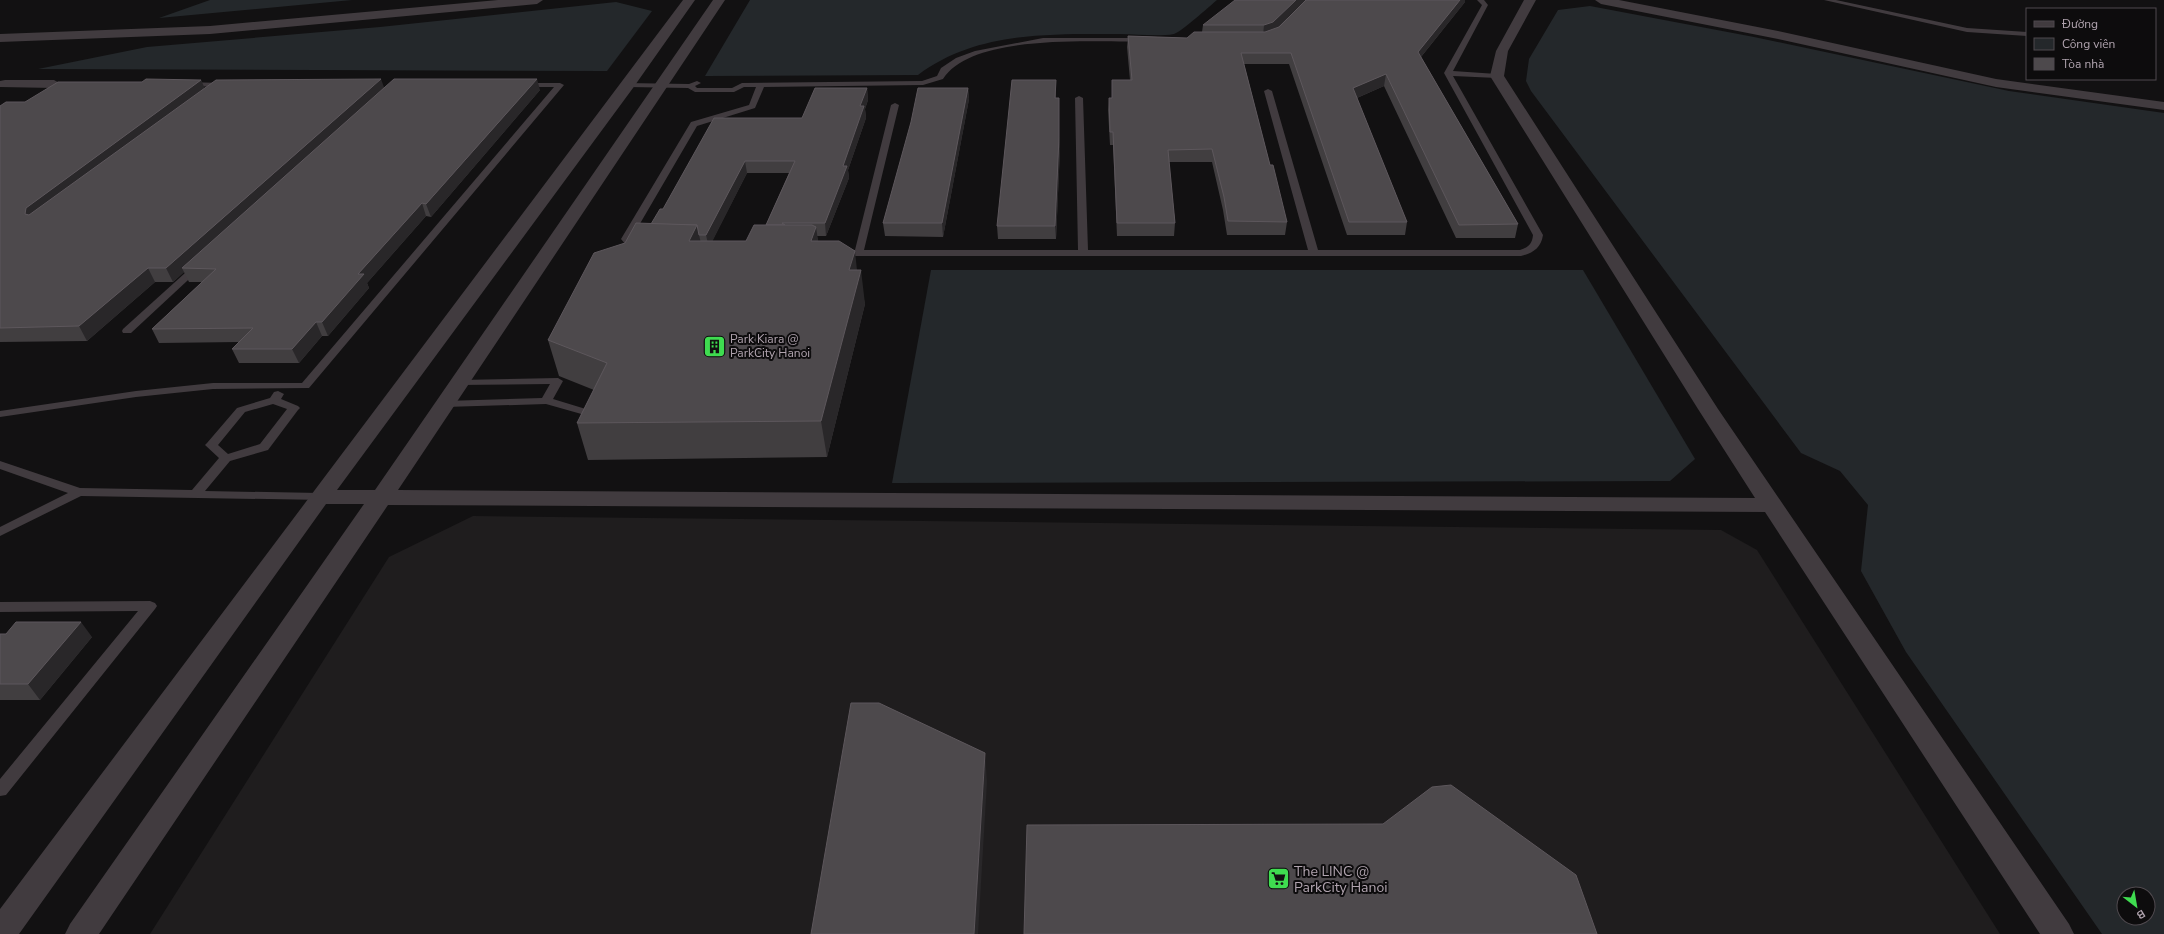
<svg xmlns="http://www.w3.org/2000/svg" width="2164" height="934" viewBox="0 0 2164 934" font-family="'Nunito Sans',sans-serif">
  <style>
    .built { fill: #1f1d1e }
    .green { fill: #24282b; fill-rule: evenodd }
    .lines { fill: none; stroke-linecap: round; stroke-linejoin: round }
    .service { fill: #413b3f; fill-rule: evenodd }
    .minor { fill: #413b3f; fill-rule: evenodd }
    .wall { fill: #413e40; fill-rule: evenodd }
    .shaded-wall { fill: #292729 }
    .building { fill: #4d494c; stroke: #5d575c }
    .labels { text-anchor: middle; stroke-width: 4; stroke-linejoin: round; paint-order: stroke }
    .poi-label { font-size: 12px; fill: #b1a4af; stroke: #0d0c0d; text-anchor: start }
    .near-poi-label { font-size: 14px; fill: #b1a4af; stroke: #0d0c0d; text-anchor: start }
  </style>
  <rect width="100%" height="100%" fill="#121112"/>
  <polygon class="built" points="473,516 1721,530 1757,550 2000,934 150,934 389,557"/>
  <g class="green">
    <polygon points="210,0 352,0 159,18"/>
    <path d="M750,0H1217C1210,6 1181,32 1174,34C1157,37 1137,34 1120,34C1050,34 977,31 918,75L705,76Z"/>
    <polygon points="616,2 652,11 607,71 38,69 147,47 380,27"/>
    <path d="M1590,6L1754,37L2009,91L2164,113V934H2102L1906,652L1861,571L1868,505L1840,471L1801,453L1531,91L1526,81L1529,59L1558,10ZM2124,894H2148V918H2124Z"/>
    <polygon points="931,270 1583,270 1695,459 1670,481 892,483"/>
  </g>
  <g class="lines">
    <g class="service">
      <path d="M1477,0H1484L1488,5L1453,71L1497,74L1501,76L1497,78L1453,76L1543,235C1541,248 1533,253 1521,256H840L835,253L840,250H855L891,105L895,103L899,105L864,250H1078L1075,98L1079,96L1083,98L1088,250H1308L1264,91L1268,89L1272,91L1318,250H1520C1529,247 1532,244 1533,235L1444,73L1482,5Z"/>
      <polygon points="1824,0 1836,0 1967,28 2027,32 2027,36 1967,32"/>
      <path d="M1043,38H1144L1147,40L1144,42C1095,42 972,33 943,79L923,85L764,87L755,108L697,126L631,239L637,247L641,248V252L631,251L621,239L691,122L749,105L756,87H744L734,92H695L688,88L628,87H625V83L689,84L697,81L701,83L695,86L697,88H732L742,83L922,81L937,76L941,68L956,58L975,51Z"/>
      <polygon points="183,82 224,83 228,85 224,87 186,86 182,84"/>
      <polygon points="519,83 560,83 564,85 309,388 213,389 136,397 0,417 0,411 136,391 213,383 302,383 554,87 519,87"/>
      <polygon points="198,263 201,264 201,268 131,333 123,333 122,331 123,329 195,264"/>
      <polygon points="558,378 563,381 553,399 589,410 595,407 599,408 601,410 596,416 592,417 546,404 445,407 439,404 445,401 542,398 550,384 456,385 455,383 460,380"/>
      <path d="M278,391L284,394L281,399L298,406L300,408L298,410L268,450L230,461L205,491L320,493L326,497L324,500L81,496L0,536V527L68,493L0,469V461L80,488L192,490L219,458L205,445L207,443L237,408L270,398L274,392ZM273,404L287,409L260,444L228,454L218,445L245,412Z"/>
      <polygon points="150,601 155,603 157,606 155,609 6,795 0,796 0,779 138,611 0,612 0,602"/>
    </g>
    <g class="minor">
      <polygon points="498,0 543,0 537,4 210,34 0,42 0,34 210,26"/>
      <polygon points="683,0 695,0 633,88 337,490 375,490 713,0 725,0 398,490 1755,498 1698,409 1490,76 1496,51 1524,0 1536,0 1508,51 1504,76 1718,409 2069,924 2074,934 2040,934 1765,512 388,505 99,934 65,934 70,924 364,504 326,504 19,934 0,934 0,909"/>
      <polygon points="1595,0 1619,0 1778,31 1996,79 2164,102 2164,110 1996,87 1778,39 1601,4"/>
      <polygon points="5,80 54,80 61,84 54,88 0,87 0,81"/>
    </g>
  </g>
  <g class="wall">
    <polygon points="1465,2 1421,57 1518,224 1515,238 1456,238 1384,86 1357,98 1407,222 1405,235 1347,235 1289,64 1244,64 1270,165 1287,222 1285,235 1227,235 1223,210 1212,162 1169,162 1175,223 1174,236 1117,236 1113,145 1110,145 1108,110 1109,98 1112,98 1112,80 1130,80 1127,47 1128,36 1187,38 1202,32 1203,25"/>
    <polygon points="201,80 204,88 384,87 540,90 431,217 426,216 367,283 369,288 328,336 322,336 299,363 239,363 232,349 239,342 159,343 152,329 202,282 189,282 184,272 173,282 155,282 87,341 0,342 0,106 25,102 142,82"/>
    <path d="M867,88L868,100L865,109L866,118L848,170L849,178L826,236H817L818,241L857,270L865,304L827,457L588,460L577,423L594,390L559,376L548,340L625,243L651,224L802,118ZM747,173H789L766,225L746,241H712Z"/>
    <polygon points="968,88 969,99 943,237 885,236 883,223"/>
    <polygon points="1056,92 1056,98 1060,149 1056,239 998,239 997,226"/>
    <polygon points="0,634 92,637 40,700 0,700"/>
  </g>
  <g class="shaded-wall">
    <polygon points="1296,0 1306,0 1272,33 1263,36 1264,25"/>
    <polygon points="1460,0 1465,0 1465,2 1416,63 1418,52"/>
    <polygon points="1386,74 1384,86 1352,100 1353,88"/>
    <polygon points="381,79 385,90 182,268 184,272 173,282 166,268"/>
    <polygon points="537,79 540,90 431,217 426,204"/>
    <polygon points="201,80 206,91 33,221 25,214 26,208"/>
    <polygon points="1056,80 1056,92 1055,110 1055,98"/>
    <polygon points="867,88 868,100 865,109 866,118 848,170 849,178 826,236 825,223 843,166 860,106"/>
    <polygon points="968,88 969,99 943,237 942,223"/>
    <polygon points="1059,137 1060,149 1056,239 1055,226"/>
    <polygon points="745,161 747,173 709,248 706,235"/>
    <polygon points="422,203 426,216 367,283 369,288 328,336 322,322 358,274"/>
    <polygon points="697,225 704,258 689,241"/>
    <polygon points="816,227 821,260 811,241"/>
    <polygon points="855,251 858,280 861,270 865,304 827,457 821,421 849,270"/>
    <polygon points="148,268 155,282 87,341 79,326"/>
    <polygon points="316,322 322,336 299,363 292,349"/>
    <polygon points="81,622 92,637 40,700 28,684"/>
    <polygon points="985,753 987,782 978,934 974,934"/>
  </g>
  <g class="building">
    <polygon points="1235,0 1296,0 1273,22 1264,25 1203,25"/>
    <polygon points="1306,0 1460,0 1418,52 1518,224 1459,225 1386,74 1353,88 1407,222 1349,222 1291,53 1241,53 1270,165 1273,165 1287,222 1228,221 1224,197 1212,149 1168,150 1175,223 1117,223 1113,132 1110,132 1109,98 1112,98 1112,80 1132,80 1128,36 1187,38 1194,32 1265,32 1279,27"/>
    <polygon points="146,79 201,80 26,208 25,214 29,215 216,80 381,79 166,268 148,268 79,326 0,328 0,106 6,102 25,102 58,82 142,82"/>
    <polygon points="394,79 537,79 426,204 422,203 358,274 364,274 322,322 316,322 292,349 232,349 253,328 152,329 216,269 182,268"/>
    <polygon points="1012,80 1056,80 1055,98 1059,98 1059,137 1055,226 997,226"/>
    <polygon points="815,88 867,88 860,106 864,106 843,166 847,166 825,223 782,223 785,225 766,225 795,161 745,161 706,235 699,235 697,225 651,224 660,209 663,209 714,118 802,118"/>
    <polygon points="918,88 968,88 942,223 883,223 911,122"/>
    <polygon points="636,223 697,225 689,241 746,241 754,225 812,225 816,227 811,241 839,241 855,251 849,270 861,270 821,421 577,423 607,363 548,340 594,253 625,243"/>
    <polygon points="16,622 81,622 28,684 0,684 0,634 6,634"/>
    <polygon points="851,703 879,703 985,753 974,934 811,934"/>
    <polygon points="1451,785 1576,875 1597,934 1024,934 1027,825 1383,824 1432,787"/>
  </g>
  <defs>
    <symbol id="building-square" viewBox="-11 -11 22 22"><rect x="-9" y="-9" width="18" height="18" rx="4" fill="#3fdc50" stroke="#0d0c0d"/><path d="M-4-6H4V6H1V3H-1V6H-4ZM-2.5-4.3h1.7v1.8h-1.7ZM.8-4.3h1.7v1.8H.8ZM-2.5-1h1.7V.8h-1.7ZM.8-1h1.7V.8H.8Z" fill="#111"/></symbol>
    <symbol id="supermarket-square" viewBox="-11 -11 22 22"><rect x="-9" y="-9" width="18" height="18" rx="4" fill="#3fdc50" stroke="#0d0c0d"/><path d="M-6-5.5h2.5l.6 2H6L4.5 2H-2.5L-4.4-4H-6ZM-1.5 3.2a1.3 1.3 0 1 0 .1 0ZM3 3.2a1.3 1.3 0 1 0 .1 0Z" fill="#111"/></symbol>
  </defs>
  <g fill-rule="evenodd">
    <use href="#building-square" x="702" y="334" width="25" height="25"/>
    <use href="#supermarket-square" x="1266" y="866" width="25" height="25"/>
  </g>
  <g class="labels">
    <g class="poi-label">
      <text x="730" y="343">Park Kiara @<tspan x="730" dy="14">ParkCity Hanoi</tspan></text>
    </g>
    <g class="near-poi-label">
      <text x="1294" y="876">The LINC @<tspan x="1294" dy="16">ParkCity Hanoi</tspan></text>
    </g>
  </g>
  <rect x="2026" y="8" width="130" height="72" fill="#0d0c0d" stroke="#4f494e"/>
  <rect x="2034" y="21" width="20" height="6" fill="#413b3f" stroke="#4f494e"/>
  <text x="2062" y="28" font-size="12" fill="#b1a4af">Đường</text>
  <rect x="2034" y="38" width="20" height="12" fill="#24282b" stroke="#4f494e"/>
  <text x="2062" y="48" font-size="12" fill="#b1a4af">Công viên</text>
  <rect x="2034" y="58" width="20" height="12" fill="#4d494c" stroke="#4f494e"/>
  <text x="2062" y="68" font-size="12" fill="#b1a4af">Tòa nhà</text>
  <g transform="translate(2136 906) rotate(149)"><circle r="19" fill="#0d0c0d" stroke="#4f494e"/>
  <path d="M0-3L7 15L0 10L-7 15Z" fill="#3fdc50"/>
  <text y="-6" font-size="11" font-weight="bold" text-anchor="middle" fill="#b1a4af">B</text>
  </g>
</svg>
